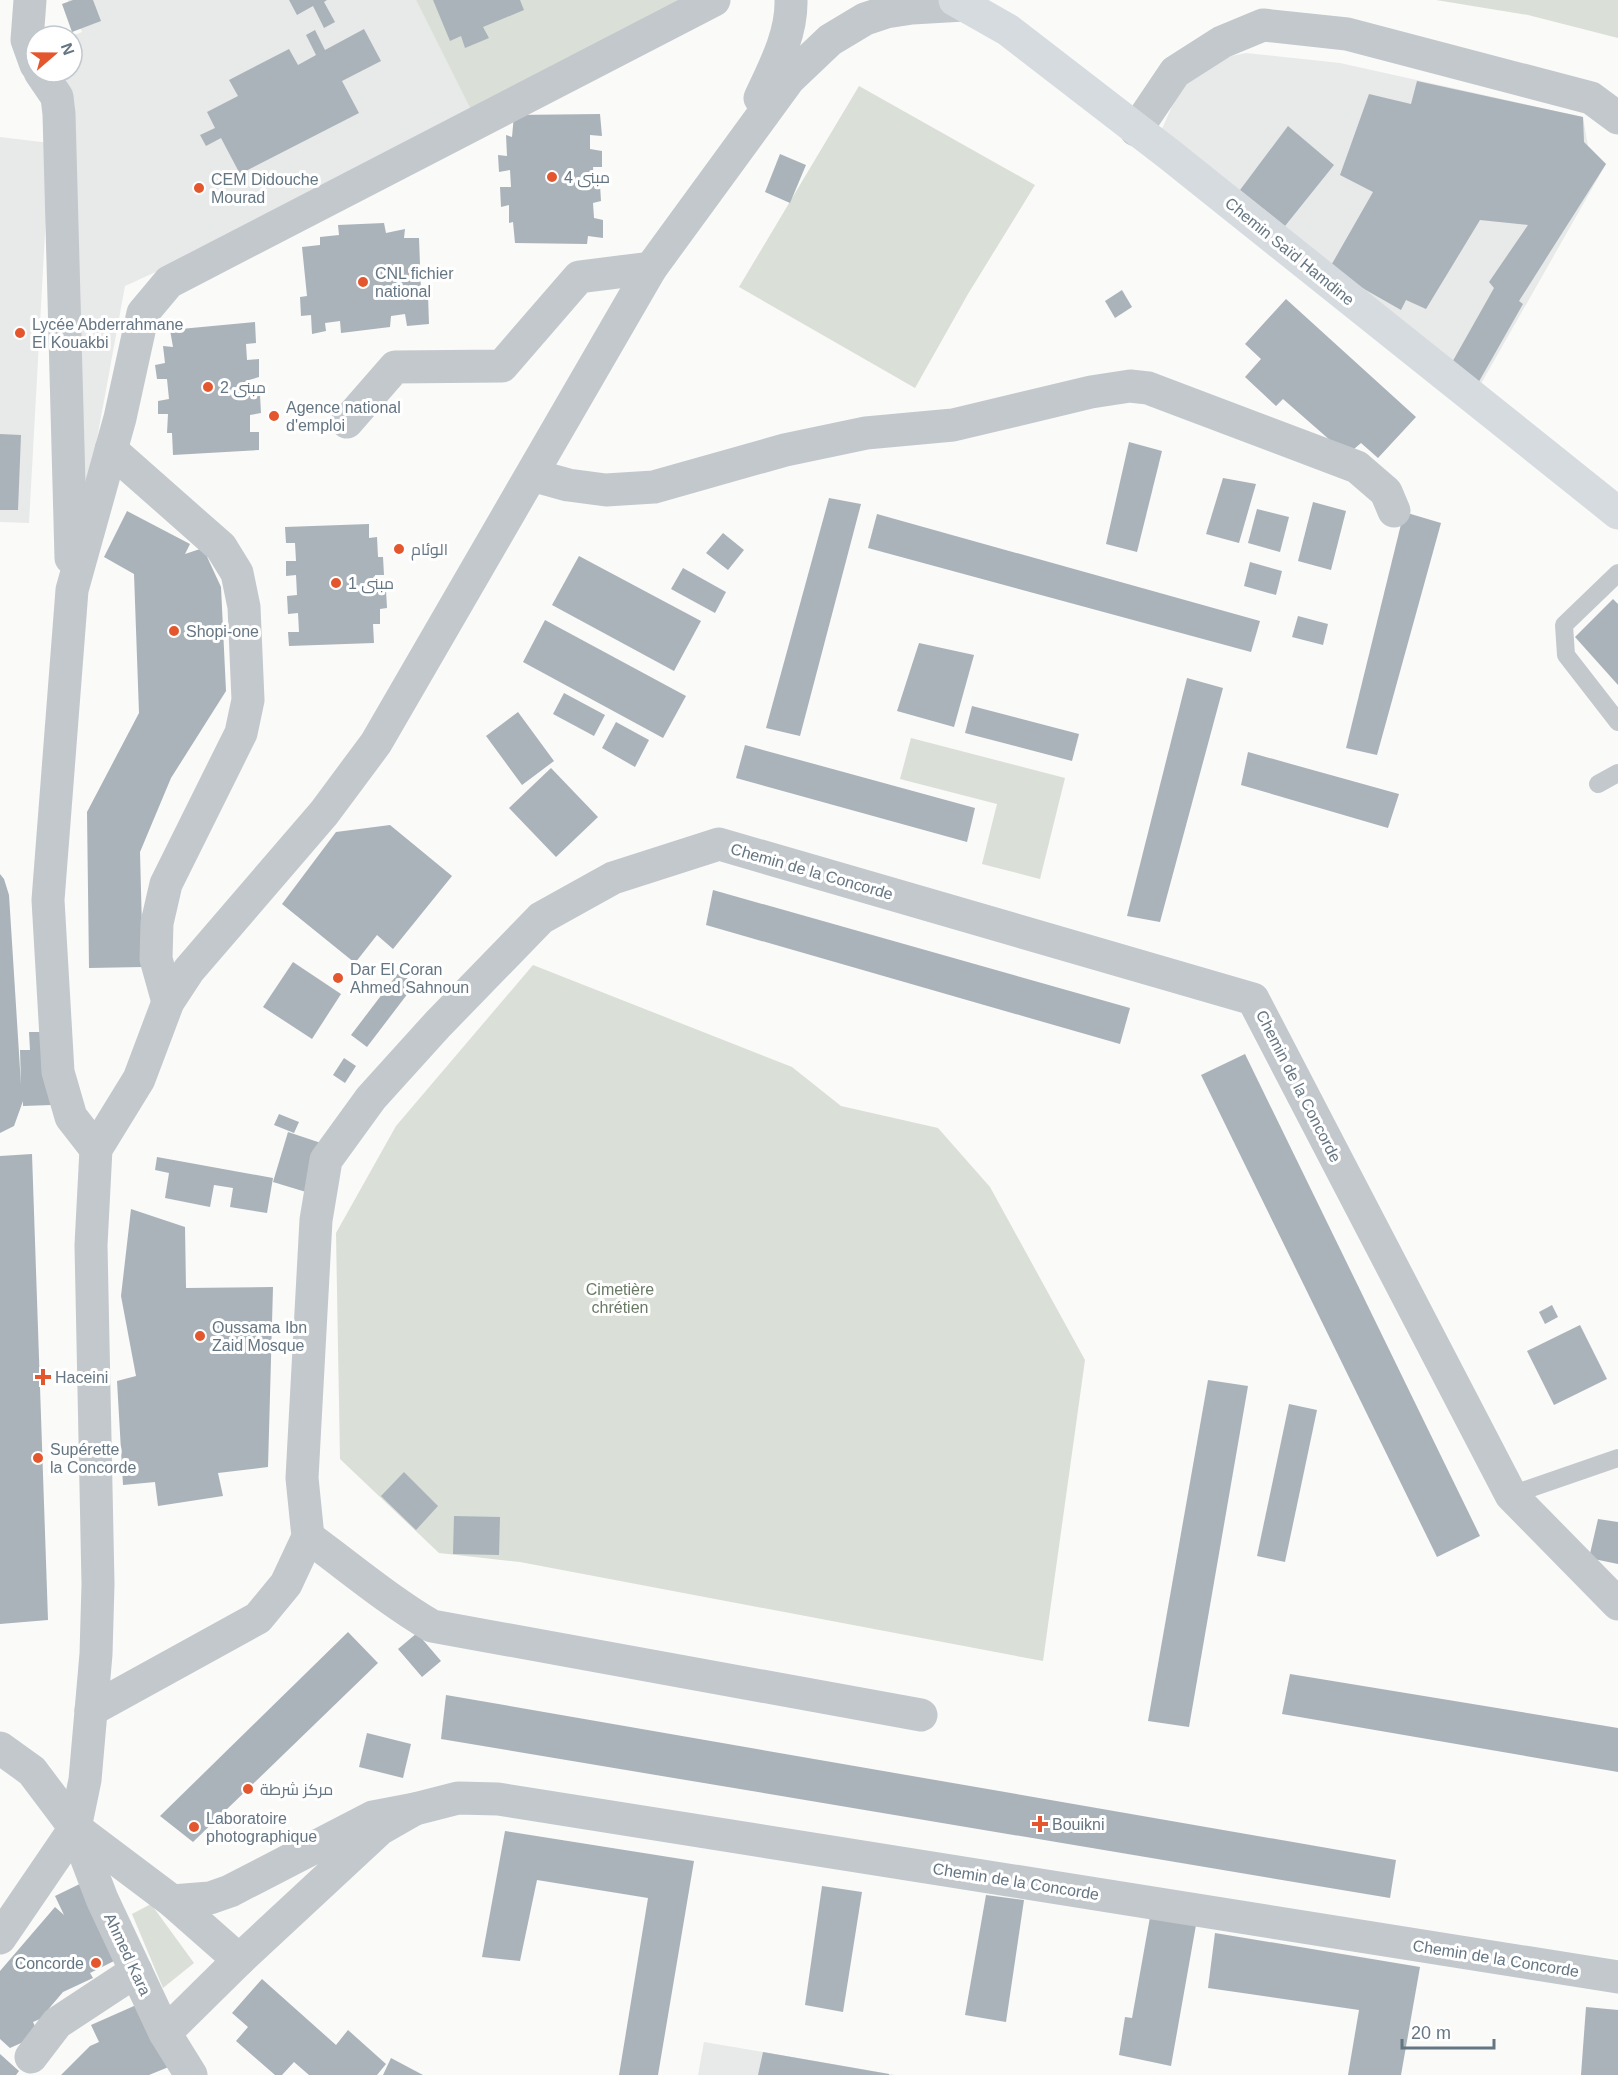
<svg xmlns="http://www.w3.org/2000/svg" width="1618" height="2075" viewBox="0 0 1618 2075" font-family="Arial,Cairo,sans-serif">
  <style>
    .built { fill: #e8e9e9 }
    .green { fill: #dadfd7 }
    .building { fill: #aab3b9 }
    .lines { fill: none; stroke-linecap: round; stroke-linejoin: round }
    .service { stroke: #c3c8cc; stroke-width: 18 }
    .minor { stroke: #c3c8cc; stroke-width: 33 }
    .tertiary { stroke: #c3c8cc; stroke-width: 33 }
    .secondary { stroke: #d6dbdf; stroke-width: 33 }
    .poi-dot { fill: #e4572e; stroke: #fff; stroke-width: 2 }
    .labels { text-anchor: middle; stroke-width: 6; stroke-linejoin: round; paint-order: stroke }
    .poi-label { font-size: 16px; fill: #657683; stroke: #fff; text-anchor: start }
    .street-label { font-size: 16px; fill: #657683; stroke: #fff }
    .park-label { font-size: 16px; fill: #687a64; stroke: #fff }
  </style>
  <rect width="100%" height="100%" fill="#fafaf8"/>
  <g class="built">
    <polygon points="68,0 416,0 473,114 180,261 125,286 86,499 52,72 72,72 72,36 82,32"/>
    <polygon points="1246,53 1340,63 1583,117 1588,146 1606,164 1478,389 1161,131 1177,95 1188,76 1217,59"/>
    <polygon points="0,137 50,143 29,523 0,522"/>
    <polygon points="704,2042 763,2052 896,2075 698,2075"/>
  </g>
  <g class="green">
    <polygon points="416,0 688,0 473,114"/>
    <polygon points="1436,0 1618,0 1618,38 1528,15"/>
    <polygon points="859,86 1035,185 968,294 915,388 739,287"/>
    <polygon points="911,738 1065,778 1040,879 982,864 997,804 900,779"/>
    <polygon points="533,965 792,1067 841,1106 938,1128 990,1187 1085,1360 1043,1661 520,1562 439,1553 340,1459 336,1233 396,1126"/>
    <polygon points="151,1904 194,1963 163,1988 132,1914"/>
  </g>
  <g class="building">
    <polygon points="73,0 93,0 101,21 72,32 62,4"/>
    <polygon points="289,0 327,0 324,2 335,22 324,28 313,6 297,15"/>
    <polygon points="433,0 520,0 524,10 483,27 489,38 465,48 461,36 450,41"/>
    <polygon points="364,29 381,61 342,81 359,113 240,174 221,138 206,146 200,135 215,128 207,112 238,96 229,80 289,49 298,65 316,55 306,35 315,30 325,50"/>
    <polygon points="1417,81 1583,117 1584,142 1606,164 1519,301 1523,304 1477,385 1450,366 1494,288 1489,282 1528,225 1480,220 1426,309 1406,300 1401,310 1329,269 1373,192 1340,175 1369,94 1411,104"/>
    <polygon points="600,114 602,136 590,135 590,149 602,151 602,167 593,167 594,183 600,185 601,201 593,203 594,218 603,220 603,238 588,236 587,244 515,243 513,222 509,223 509,205 501,207 500,187 511,187 510,170 499,172 498,155 507,156 506,135 512,137 514,115"/>
    <polygon points="1288,126 1334,165 1285,226 1240,190"/>
    <polygon points="780,154 806,165 790,203 765,192"/>
    <polygon points="384,223 386,233 405,229 404,238 419,238 421,291 428,295 429,324 407,326 405,314 391,316 390,327 341,333 340,321 325,323 326,331 312,334 311,315 301,316 300,297 307,296 302,247 320,245 320,237 339,235 338,225"/>
    <polygon points="1122,290 1132,307 1115,318 1105,301"/>
    <polygon points="1286,299 1416,417 1378,458 1361,443 1347,455 1283,399 1276,406 1245,377 1261,359 1245,344"/>
    <polygon points="255,322 256,343 246,344 247,360 259,359 259,377 249,380 249,396 260,395 261,413 250,415 250,432 259,432 259,450 173,455 172,433 167,433 168,414 158,414 158,401 169,399 167,379 157,379 155,365 165,363 163,346 173,347 170,330"/>
    <polygon points="0,434 21,435 18,510 0,510"/>
    <polygon points="1129,442 1162,451 1137,552 1106,544"/>
    <polygon points="1223,478 1256,484 1239,543 1206,534"/>
    <polygon points="829,498 861,504 800,736 766,728"/>
    <polygon points="1313,502 1346,511 1331,570 1298,561"/>
    <polygon points="1257,509 1289,517 1280,552 1248,543"/>
    <polygon points="127,511 190,544 185,554 203,548 221,587 226,691 171,778 140,852 143,967 89,968 87,812 139,713 134,574 104,557"/>
    <polygon points="1404,512 1441,523 1377,755 1346,748"/>
    <polygon points="877,514 1260,621 1251,652 868,548"/>
    <polygon points="369,524 369,538 377,537 378,557 383,557 384,575 375,575 376,590 386,590 387,608 380,609 380,624 373,624 374,643 289,646 288,632 299,632 298,613 288,614 287,596 297,595 296,575 286,576 286,561 296,561 295,543 286,543 285,527"/>
    <polygon points="723,533 744,550 728,570 706,553"/>
    <polygon points="579,556 701,621 674,671 552,605"/>
    <polygon points="1250,562 1282,571 1276,595 1244,586"/>
    <polygon points="683,568 726,592 715,613 671,589"/>
    <polygon points="1613,599 1618,604 1618,685 1575,637"/>
    <polygon points="1298,616 1328,624 1323,645 1292,637"/>
    <polygon points="545,620 686,696 663,738 523,662"/>
    <polygon points="919,643 974,655 954,727 897,711"/>
    <polygon points="1187,678 1223,688 1160,922 1127,916"/>
    <polygon points="564,693 605,715 594,736 553,714"/>
    <polygon points="972,706 1079,734 1072,761 965,733"/>
    <polygon points="518,712 554,761 522,785 486,736"/>
    <polygon points="616,722 649,740 635,767 602,748"/>
    <polygon points="745,745 975,808 967,842 736,778"/>
    <polygon points="1248,752 1399,794 1388,828 1241,785"/>
    <polygon points="551,768 598,817 556,857 509,808"/>
    <polygon points="390,825 452,876 393,949 377,935 355,963 282,904 336,832"/>
    <polygon points="0,874 4,879 9,895 21,1085 20,1050 30,1050 29,1032 47,1032 51,1105 23,1106 23,1101 14,1126 0,1133"/>
    <polygon points="713,890 1130,1008 1120,1044 706,925"/>
    <polygon points="293,962 341,994 312,1039 263,1007"/>
    <polygon points="399,972 415,984 367,1047 351,1035"/>
    <polygon points="1245,1054 1480,1536 1437,1557 1201,1075"/>
    <polygon points="344,1058 356,1066 345,1083 333,1075"/>
    <polygon points="279,1114 299,1122 294,1133 274,1125"/>
    <polygon points="288,1132 321,1143 306,1192 273,1182"/>
    <polygon points="32,1154 48,1620 0,1624 0,1156"/>
    <polygon points="157,1157 273,1178 267,1213 230,1207 233,1188 214,1185 210,1207 165,1198 169,1173 155,1170"/>
    <polygon points="131,1209 185,1227 186,1288 273,1287 268,1467 218,1473 223,1496 158,1506 155,1482 123,1485 117,1381 136,1376 121,1296"/>
    <polygon points="1552,1305 1558,1317 1545,1324 1539,1312"/>
    <polygon points="1580,1325 1607,1379 1554,1405 1527,1351"/>
    <polygon points="1208,1380 1248,1386 1189,1727 1148,1721"/>
    <polygon points="1289,1404 1317,1410 1285,1562 1257,1556"/>
    <polygon points="404,1472 438,1506 416,1530 381,1496"/>
    <polygon points="454,1516 500,1517 499,1555 453,1554"/>
    <polygon points="1598,1519 1618,1522 1618,1564 1589,1558"/>
    <polygon points="348,1632 378,1663 193,1842 160,1816"/>
    <polygon points="417,1633 441,1661 422,1677 398,1649"/>
    <polygon points="1290,1674 1618,1728 1618,1772 1282,1714"/>
    <polygon points="446,1695 1396,1860 1390,1898 441,1739"/>
    <polygon points="367,1733 411,1744 403,1778 359,1767"/>
    <polygon points="505,1831 694,1861 658,2075 619,2075 648,1898 537,1880 520,1961 482,1957"/>
    <polygon points="88,1880 118,1959 90,1973 93,1978 63,1992 40,2019 33,2022 39,2035 10,2048 0,2039 0,1971 55,1907 64,1915 55,1896"/>
    <polygon points="822,1886 862,1892 843,2012 805,2005"/>
    <polygon points="986,1895 1024,1900 1006,2022 965,2015"/>
    <polygon points="1150,1917 1196,1925 1171,2066 1119,2055 1125,2017 1132,2018"/>
    <polygon points="1215,1933 1420,1967 1401,2075 1348,2075 1359,2010 1208,1988"/>
    <polygon points="262,1979 336,2045 348,2030 386,2064 377,2075 309,2075 294,2062 282,2075 275,2075 236,2041 248,2027 232,2013"/>
    <polygon points="143,2002 176,2064 149,2075 61,2075 90,2046 99,2042 91,2025"/>
    <polygon points="1586,2007 1618,2010 1618,2075 1581,2075"/>
    <polygon points="763,2052 889,2074 889,2075 758,2075"/>
    <polygon points="0,2054 19,2071 16,2075 0,2075"/>
    <polygon points="391,2058 423,2075 383,2075"/>
  </g>
  <g class="lines">
    <g class="service">
      <polyline points="1618,573 1564,625 1566,655 1618,722"/>
      <polyline points="1598,784 1618,773"/>
      <polyline points="1511,1495 1618,1458"/>
    </g>
    <g class="minor">
      <polyline points="30,0 27,40 36,65"/>
      <polyline points="40,72 57,97 59,114 71,558"/>
      <polyline points="1136,130 1175,72 1222,42 1263,25 1347,34 1591,98 1618,118"/>
      <polyline points="347,422 395,367 502,366 579,277 651,268"/>
      <polyline points="111,450 221,547 237,573 244,607 248,700 241,733 166,884 157,923 156,959 168,1002"/>
      <polyline points="532,475 568,485 606,490 654,487 785,450 866,433 953,425 1091,392 1130,386 1148,388 1357,467 1386,492 1394,511"/>
      <polyline points="96,1149 71,1117 58,1072 48,900 72,590 120,418 143,313 169,282 714,0"/>
      <path d="M308,1537C349,1567 388,1600 432,1626L921,1715"/>
      <polyline points="91,1710 258,1618 286,1584 308,1537 302,1478 316,1220 326,1160 371,1098 438,1024 541,918 613,878 719,844 1253,999 1511,1495 1618,1604"/>
      <polyline points="0,1748 32,1771 75,1828 172,1901 239,1960"/>
      <polyline points="415,1809 458,1798 498,1799 1618,1977"/>
      <polyline points="0,1938 75,1828"/>
      <polyline points="165,2033 239,1960 380,1829 415,1809 373,1817 230,1891 210,1898 172,1901"/>
      <polyline points="31,2057 57,2023 136,1971"/>
    </g>
    <g class="tertiary">
      <path d="M760,98C774,68 792,34 791,0"/>
      <polyline points="191,2075 165,2033 102,1899 75,1828 85,1780 96,1654 98,1584 91,1245 96,1149 139,1079 168,1002 189,970 324,813 376,743 651,268 789,79 830,40 865,19 886,12 912,8 964,5"/>
    </g>
    <polyline class="secondary" points="955,0 1008,30 1170,155 1618,513"/>
  </g>
  <g class="poi-dot">
    <circle cx="552" cy="177" r="6"/>
    <circle cx="199" cy="188" r="6"/>
    <circle cx="363" cy="282" r="6"/>
    <circle cx="20" cy="333" r="6"/>
    <circle cx="208" cy="387" r="6"/>
    <circle cx="274" cy="416" r="6"/>
    <circle cx="399" cy="549" r="6"/>
    <circle cx="336" cy="583" r="6"/>
    <circle cx="174" cy="631" r="6"/>
    <circle cx="338" cy="978" r="6"/>
    <circle cx="200" cy="1336" r="6"/>
    <path d="M40 1368h6v6h6v6h-6v6h-6v-6h-6v-6h6z"/>
    <circle cx="38" cy="1458" r="6"/>
    <circle cx="248" cy="1789" r="6"/>
    <path d="M1037 1815h6v6h6v6h-6v6h-6v-6h-6v-6h6z"/>
    <circle cx="194" cy="1827" r="6"/>
    <circle cx="96" cy="1963" r="6"/>
  </g>
  <g class="labels">
    <g class="poi-label">
      <text x="564" y="183">مبنى 4</text>
      <text x="211" y="185">CEM Didouche<tspan x="211" dy="18">Mourad</tspan></text>
      <text x="375" y="279">CNL fichier<tspan x="375" dy="18">national</tspan></text>
      <text x="32" y="330">Lycée Abderrahmane<tspan x="32" dy="18">El Kouakbi</tspan></text>
      <text x="220" y="393">مبنى 2</text>
      <text x="286" y="413">Agence national<tspan x="286" dy="18">d'emploi</tspan></text>
      <text x="411" y="555">الوئام</text>
      <text x="348" y="589">مبنى 1</text>
      <text x="186" y="637">Shopi-one</text>
      <text x="350" y="975">Dar El Coran<tspan x="350" dy="18">Ahmed Sahnoun</tspan></text>
      <text x="212" y="1333">Oussama Ibn<tspan x="212" dy="18">Zaid Mosque</tspan></text>
      <text x="55" y="1383">Haceini</text>
      <text x="50" y="1455">Supérette<tspan x="50" dy="18">la Concorde</tspan></text>
      <text x="260" y="1795">مركز شرطة</text>
      <text x="206" y="1824">Laboratoire<tspan x="206" dy="18">photographique</tspan></text>
      <text x="1052" y="1830">Bouikni</text>
      <text x="84" y="1969" text-anchor="end">Concorde</text>
    </g>
    <g class="street-label">
      <text transform="translate(1290 251) rotate(39)" y="6">Chemin Saïd Hamdine</text>
      <text transform="translate(812 871) rotate(16)" y="6">Chemin de la Concorde</text>
      <text transform="translate(1299 1086) rotate(63)" y="6">Chemin de la Concorde</text>
      <text transform="translate(1016 1881) rotate(9)" y="6">Chemin de la Concorde</text>
      <text transform="translate(128 1954) rotate(65)" y="6">Ahmed Kara</text>
      <text transform="translate(1496 1958) rotate(9)" y="6">Chemin de la Concorde</text>
    </g>
    <g class="park-label">
      <text x="620" y="1295">Cimetière<tspan x="620" dy="18">chrétien</tspan></text>
    </g>
  </g>
  <g transform="translate(54 54) rotate(70)"><circle r="28" fill="#ffffff" stroke="#c1c8cd" stroke-width="1.5"/>
  <path d="M0-4.5L10 22L0 15L-10 22Z" fill="#e4572e"/>
  <text y="-9" font-size="16" font-weight="bold" text-anchor="middle" fill="#657683">N</text>
  </g>
  <path d="M1402 2039v9h92v-9" fill="none" stroke="#657683" stroke-width="3"/>
  <text x="1411" y="2039" font-size="18" fill="#657683" stroke="#ffffff" stroke-width="4.5" paint-order="stroke">20 m</text>
</svg>
